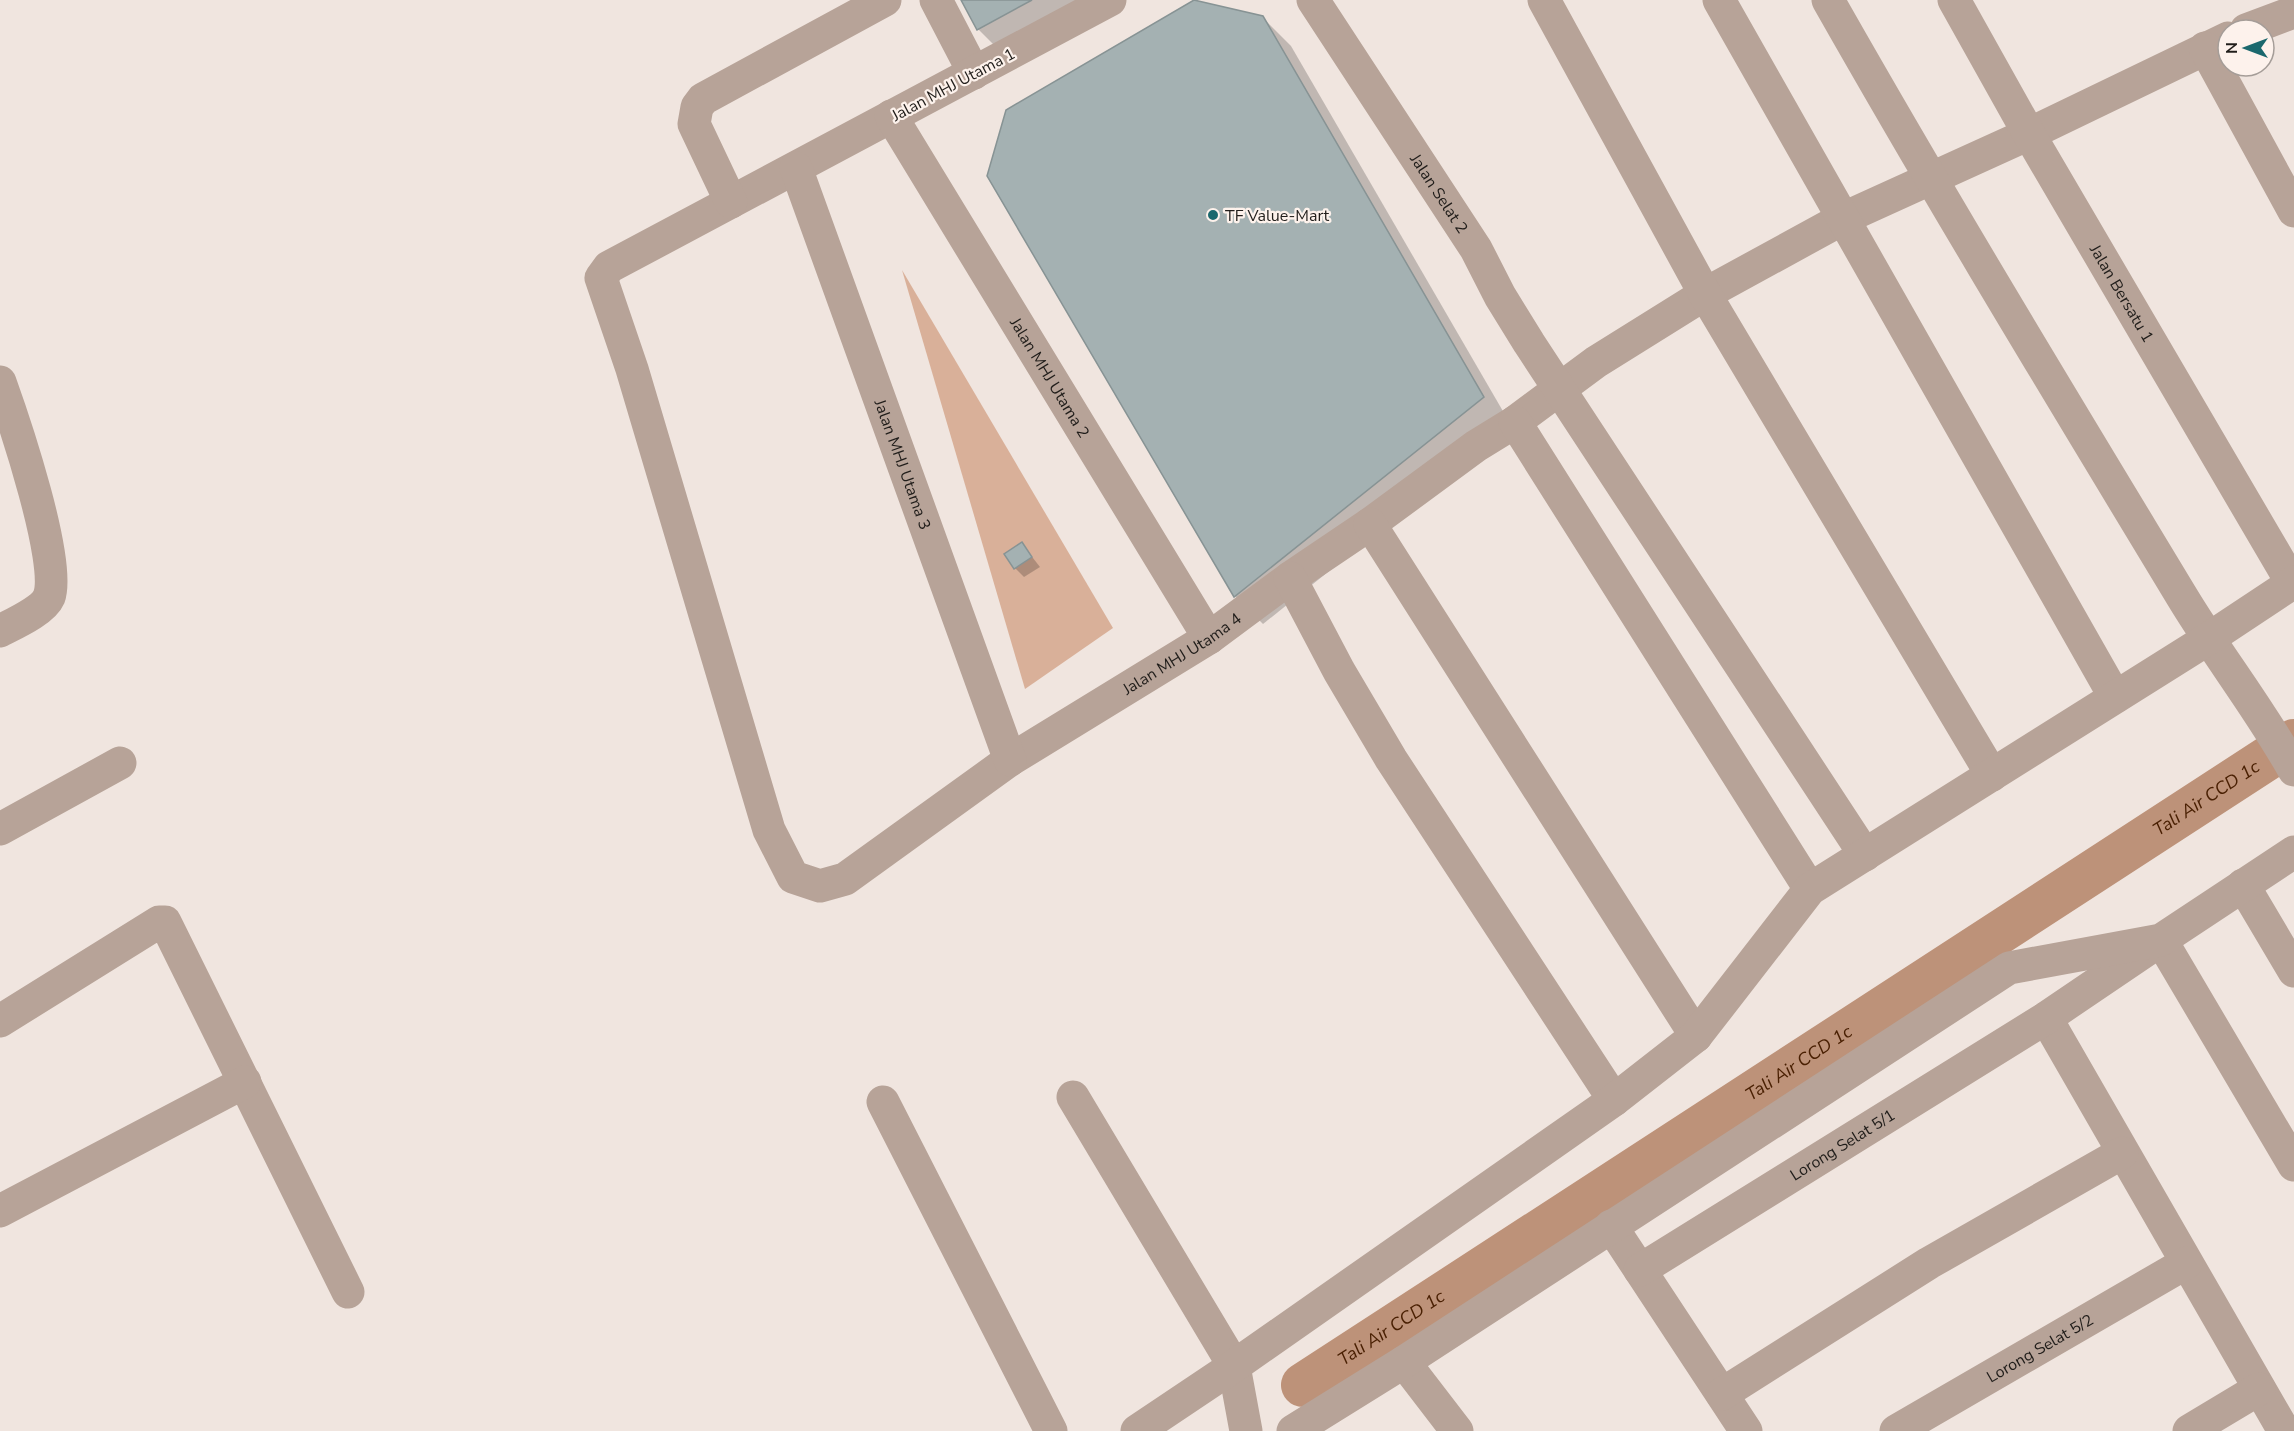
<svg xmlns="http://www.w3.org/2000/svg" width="2294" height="1431" viewBox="0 0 2294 1431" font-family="'Nunito Sans',sans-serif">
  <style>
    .green { fill: #d9b099 }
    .shadow { fill: #0003 }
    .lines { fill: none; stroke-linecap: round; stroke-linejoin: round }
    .canal { stroke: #bd9279; stroke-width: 44 }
    .building { fill: #a4b1b2; stroke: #879394; stroke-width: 1.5 }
    .minor { stroke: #b7a398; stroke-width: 33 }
    .poi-dot { fill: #1b686d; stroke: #fdf2ec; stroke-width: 2 }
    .labels { text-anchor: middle; stroke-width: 4.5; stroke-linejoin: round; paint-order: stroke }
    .street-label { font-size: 16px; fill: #201d1a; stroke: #fdf2ec }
    .poi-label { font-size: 16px; fill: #201d1a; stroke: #fdf2ec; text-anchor: start }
    .water-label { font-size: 18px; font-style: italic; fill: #4a2003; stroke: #fdf2ec }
  </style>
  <rect width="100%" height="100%" fill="#f0e5df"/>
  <polygon class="green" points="902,270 1113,628 1025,689"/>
  <g class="shadow">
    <polygon points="963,0 1111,0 1006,57 978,29"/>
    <polygon points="1263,18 1291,46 1511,425 1263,624 1235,596 988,176"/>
    <polygon points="1022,544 1040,567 1024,577 1015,568"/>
  </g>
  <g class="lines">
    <path class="canal" id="s1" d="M1303,1385L2294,741"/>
  </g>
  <g class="building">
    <polygon points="961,0 1032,0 977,30"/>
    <polygon points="1194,0 1263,16 1484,397 1234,597 987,176 1006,110"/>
    <polygon points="1022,542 1032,557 1014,569 1004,554"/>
  </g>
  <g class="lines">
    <g class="minor">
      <polyline points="936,0 974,73"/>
      <path id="s2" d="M1110,0L609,267L601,278L632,369L769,830L793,877L820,886L845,879L1010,760L1209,638L1290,578L1370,524L1476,446L1515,422L1596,362L1705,294L1844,218L2029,134L2228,38"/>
      <path id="s3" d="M1313,0L1476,249L1500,296L1529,343L1865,855"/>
      <polyline points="1544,0 1705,294 1992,775"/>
      <polyline points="1719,0 2115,697"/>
      <path d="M1828,0C1942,201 2062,398 2181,595C2217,655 2260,709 2294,770"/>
      <path id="s4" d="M1954,0L2029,134L2292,583"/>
      <polyline points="2246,30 2294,12"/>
      <polyline points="2205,48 2294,211"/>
      <path id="s5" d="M891,116L1209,638"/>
      <path id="s6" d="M796,168L1010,760"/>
      <polyline points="731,202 694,124 697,107 703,99 885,0"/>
      <path d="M0,382C14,421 62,563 49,597C43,611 13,624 0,631"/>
      <polyline points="1515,422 1810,889"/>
      <polyline points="1370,524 1696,1036"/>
      <polyline points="1290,578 1339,671 1391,759 1614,1100"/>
      <polyline points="0,829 120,763"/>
      <polyline points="2243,885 2294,971"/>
      <polyline points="2046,1018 2284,1431"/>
      <polyline points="0,1021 159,922 165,922 348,1292"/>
      <polyline points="1073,1097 1234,1366 1246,1431"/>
      <polyline points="883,1102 1051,1431"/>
      <polyline points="0,1211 245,1082"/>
      <polyline points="1611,1226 1746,1431"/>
      <path id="s7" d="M1640,1270L2046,1018L2161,940L2294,1165"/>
      <polyline points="1404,1362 1457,1431"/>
      <polyline points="1722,1394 1929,1263 2122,1153"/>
      <polyline points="1137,1431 1234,1366 1614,1100 1696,1036 1810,889 2208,639 2294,582"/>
      <polyline points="1293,1431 1404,1362 2009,968 2161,940 2294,852"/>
      <path id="s8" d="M1896,1431L2186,1263"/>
      <polyline points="2189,1431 2259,1389"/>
    </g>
  </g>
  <circle class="poi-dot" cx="1213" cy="215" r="6"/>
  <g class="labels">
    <g class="street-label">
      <text transform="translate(953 84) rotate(-28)" y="6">Jalan MHJ Utama 1</text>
      <text dy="6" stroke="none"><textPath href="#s3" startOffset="231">Jalan Selat 2</textPath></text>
      <text dy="6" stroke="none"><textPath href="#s4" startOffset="338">Jalan Bersatu 1</textPath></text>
      <text dy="6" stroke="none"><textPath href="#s5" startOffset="306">Jalan MHJ Utama 2</textPath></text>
      <text dy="6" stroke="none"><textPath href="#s6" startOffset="315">Jalan MHJ Utama 3</textPath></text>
      <text dy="6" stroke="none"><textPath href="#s2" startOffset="1671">Jalan MHJ Utama 4</textPath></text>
      <text dy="6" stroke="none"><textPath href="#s7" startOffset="238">Lorong Selat 5/1</textPath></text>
      <text dy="6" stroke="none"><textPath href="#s8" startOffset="166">Lorong Selat 5/2</textPath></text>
    </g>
    <g class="poi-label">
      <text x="1225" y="221">TF Value-Mart</text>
    </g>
    <g class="water-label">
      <text dy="6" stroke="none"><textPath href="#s1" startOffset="1077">Tali Air CCD 1c</textPath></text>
      <text dy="6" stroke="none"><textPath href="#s1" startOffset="591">Tali Air CCD 1c</textPath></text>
      <text dy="6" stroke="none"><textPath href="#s1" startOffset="105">Tali Air CCD 1c</textPath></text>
    </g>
  </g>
  <g transform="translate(2246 48) rotate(270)"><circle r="28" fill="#fdf2ec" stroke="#a59d98" stroke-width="1.5"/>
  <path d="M0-4.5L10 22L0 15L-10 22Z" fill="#1b686d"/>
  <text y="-9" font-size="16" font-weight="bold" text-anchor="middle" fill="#201d1a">N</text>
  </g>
</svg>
